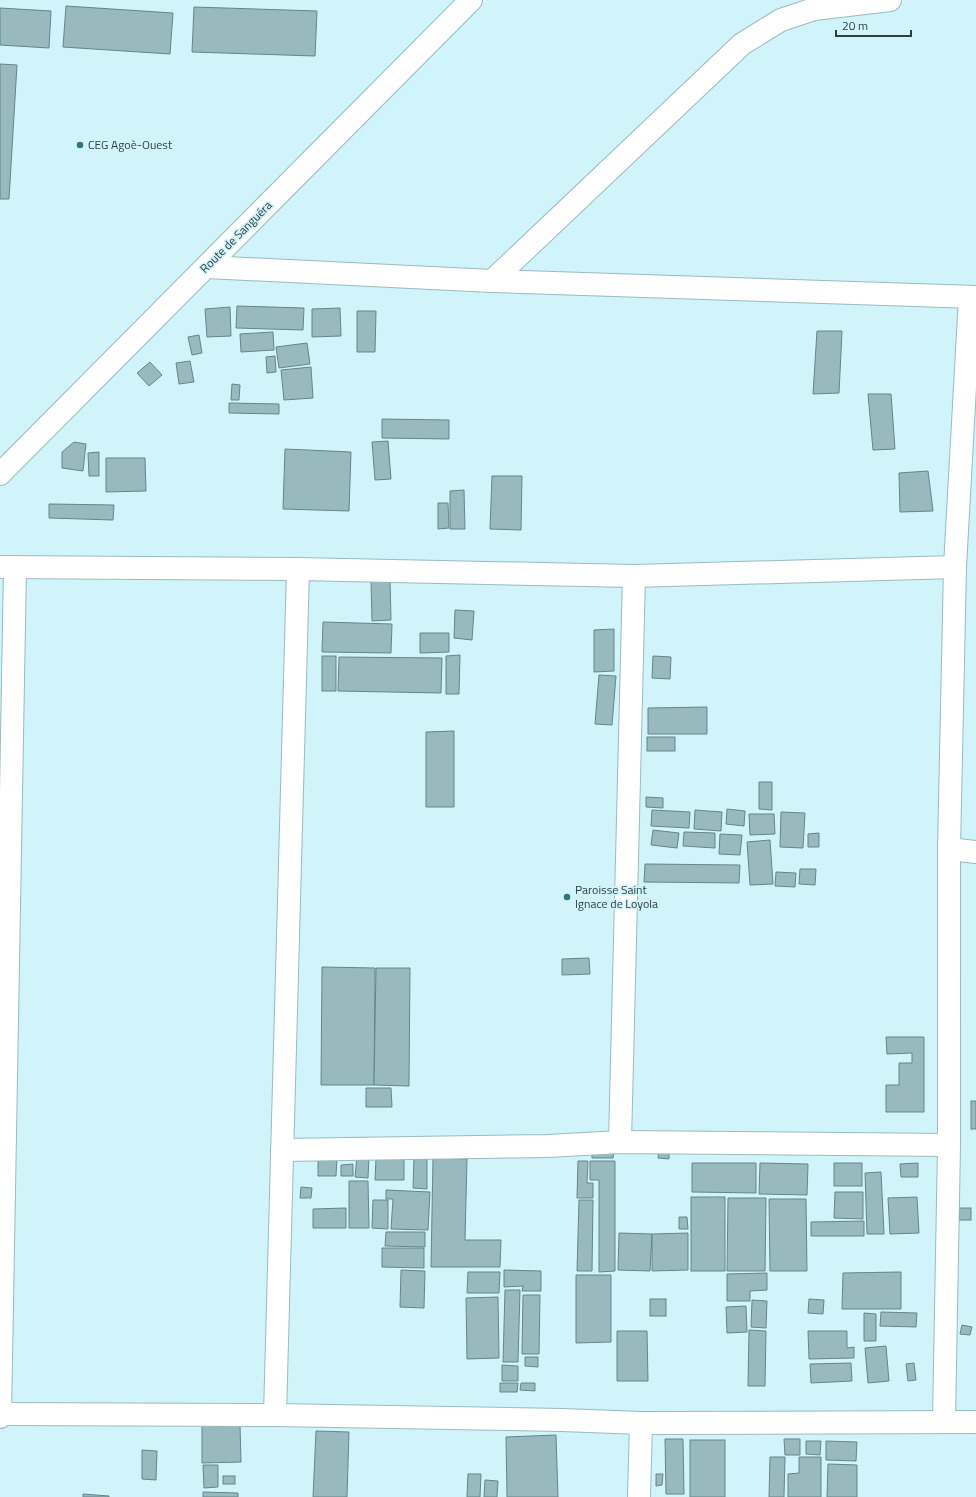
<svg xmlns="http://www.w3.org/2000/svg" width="976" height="1497" viewBox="0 0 976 1497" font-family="'Titillium Web',sans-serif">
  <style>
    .building { fill: #98babf; stroke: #65858a }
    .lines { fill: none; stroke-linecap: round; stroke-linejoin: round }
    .minor-casing { stroke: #99bbc0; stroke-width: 24 }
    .minor { stroke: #fff; stroke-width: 22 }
    .poi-dot { fill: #2d757f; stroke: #d0f4fa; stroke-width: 1.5 }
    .labels { text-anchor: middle; stroke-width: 3.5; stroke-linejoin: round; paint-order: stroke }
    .poi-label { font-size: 12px; fill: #313f41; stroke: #d0f4fa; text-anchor: start }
    .street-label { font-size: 12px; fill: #313f41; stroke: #d0f4fa }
  </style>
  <rect width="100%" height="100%" fill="#d0f4fa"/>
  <g class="building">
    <polygon points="66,6 173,13 170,54 63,47"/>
    <polygon points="194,7 317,11 315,56 192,52"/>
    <polygon points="0,8 51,11 49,48 0,45"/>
    <polygon points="0,64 17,65 9,199 0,199"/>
    <polygon points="237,306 304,308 303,330 236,328"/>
    <polygon points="230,307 231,336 207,337 205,309"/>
    <polygon points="340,308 341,336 312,337 312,309"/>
    <polygon points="357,311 376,311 375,352 357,352"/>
    <polygon points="817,331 842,331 839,393 813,394"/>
    <polygon points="273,332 274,350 241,352 240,334"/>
    <polygon points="199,335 202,353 192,355 188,337"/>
    <polygon points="307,343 310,364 279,368 276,347"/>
    <polygon points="275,356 276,372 267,373 266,357"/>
    <polygon points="190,361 194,382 179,384 176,363"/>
    <polygon points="150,362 162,375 149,386 137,373"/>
    <polygon points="311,367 313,398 284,400 281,370"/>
    <polygon points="232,384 240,385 239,400 231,400"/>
    <polygon points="868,394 891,394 895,449 873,450"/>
    <polygon points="229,403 279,404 279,414 229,413"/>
    <polygon points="382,419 449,420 449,439 382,438"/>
    <polygon points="388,441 391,479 375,480 372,442"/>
    <polygon points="74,442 86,444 83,471 62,468 62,452"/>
    <polygon points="285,449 351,452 349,511 283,509"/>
    <polygon points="99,452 99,476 89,476 88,453"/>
    <polygon points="106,458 145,458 146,491 106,492"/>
    <polygon points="928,471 933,511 900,512 899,473"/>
    <polygon points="492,476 522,476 521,530 490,529"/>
    <polygon points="464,490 465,529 450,529 450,491"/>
    <polygon points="438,503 448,503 449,528 438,529"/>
    <polygon points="49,504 114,505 113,520 49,518"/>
    <polygon points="371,580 390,580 391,620 372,621"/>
    <polygon points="455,610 474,611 472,640 454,638"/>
    <polygon points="323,622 392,624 391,653 322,652"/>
    <polygon points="614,629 614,671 594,672 594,630"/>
    <polygon points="420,633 449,633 449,652 420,653"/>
    <polygon points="460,655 459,694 446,694 446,656"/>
    <rect x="322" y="656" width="14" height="35"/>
    <polygon points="653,656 671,657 670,679 652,678"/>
    <polygon points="339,657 442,658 441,693 338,691"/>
    <polygon points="599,675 616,676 612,725 595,724"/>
    <polygon points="707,707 707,734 648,734 648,708"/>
    <polygon points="454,731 454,807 426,807 426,732"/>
    <rect x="647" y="737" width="28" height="14"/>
    <polygon points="759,782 772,782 772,810 759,809"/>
    <polygon points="646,797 663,798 663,808 646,807"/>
    <polygon points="727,809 745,811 744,826 726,824"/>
    <polygon points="652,810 690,812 689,828 651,826"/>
    <polygon points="695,810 722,812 721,831 694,829"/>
    <polygon points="781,812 805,813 803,848 780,847"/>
    <polygon points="749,814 774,814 775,834 750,835"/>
    <polygon points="653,830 679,833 677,848 651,845"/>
    <polygon points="684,832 715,833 715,848 683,846"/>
    <polygon points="819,833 819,847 808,847 808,834"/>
    <polygon points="720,834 742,835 740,855 719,854"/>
    <polygon points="770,840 773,884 750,885 747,842"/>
    <polygon points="645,864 740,865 739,883 644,882"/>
    <polygon points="800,869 816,869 815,885 799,884"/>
    <polygon points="776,872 796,873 795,887 775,886"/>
    <polygon points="589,958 590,974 562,975 562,959"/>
    <polygon points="322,967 375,968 374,1085 321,1085"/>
    <polygon points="376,968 410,968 409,1086 374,1085"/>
    <polygon points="886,1037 924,1037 924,1112 886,1112 886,1085 899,1085 899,1063 912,1063 912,1053 887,1054"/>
    <polygon points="366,1088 391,1088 392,1107 366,1107"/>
    <rect x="971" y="1101" width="5" height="28"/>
    <polygon points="659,1147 669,1148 669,1159 658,1158"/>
    <polygon points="592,1152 614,1152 613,1158 592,1158"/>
    <polygon points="318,1156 337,1157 336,1176 318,1176"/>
    <polygon points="357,1156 369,1157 368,1178 355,1177"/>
    <polygon points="414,1157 427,1158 427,1189 413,1188"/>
    <polygon points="376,1158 404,1158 404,1180 375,1180"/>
    <polygon points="433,1158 467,1159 465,1240 501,1240 500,1267 431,1267"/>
    <polygon points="578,1161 588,1161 587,1183 593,1183 593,1198 577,1198"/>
    <polygon points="590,1161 615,1161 615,1271 599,1272 599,1180 590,1180"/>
    <polygon points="692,1163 756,1163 756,1193 692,1192"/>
    <polygon points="760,1163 808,1164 807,1195 759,1194"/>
    <rect x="834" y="1163" width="28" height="23"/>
    <polygon points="918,1163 918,1177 901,1177 900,1164"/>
    <polygon points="353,1164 353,1176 341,1176 341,1165"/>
    <polygon points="881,1172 884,1234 867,1234 865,1173"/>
    <polygon points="349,1181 368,1181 369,1228 349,1228"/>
    <polygon points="301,1187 312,1188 311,1198 300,1198"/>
    <polygon points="386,1190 430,1192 428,1230 391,1229 393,1199 386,1199"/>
    <polygon points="835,1192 863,1192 863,1219 834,1218"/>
    <rect x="691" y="1197" width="34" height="74"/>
    <polygon points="917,1197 919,1233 890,1234 888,1198"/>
    <polygon points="728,1198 766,1198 765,1271 727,1271"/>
    <polygon points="769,1199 806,1199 807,1271 770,1271"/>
    <polygon points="373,1200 388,1200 388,1229 372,1228"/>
    <polygon points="579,1200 593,1200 592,1271 577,1271"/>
    <polygon points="346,1208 346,1228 313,1228 313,1209"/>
    <rect x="959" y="1208" width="12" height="12"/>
    <polygon points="679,1217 687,1217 688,1229 679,1229"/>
    <polygon points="864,1221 864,1236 811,1236 811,1222"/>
    <polygon points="386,1232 425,1232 425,1247 385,1246"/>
    <polygon points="619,1233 652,1234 650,1271 618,1270"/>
    <polygon points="688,1233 688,1270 652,1271 652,1234"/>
    <polygon points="382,1248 424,1248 424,1268 382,1267"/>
    <polygon points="401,1270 425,1271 424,1308 400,1307"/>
    <polygon points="504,1270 541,1271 541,1291 522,1291 523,1286 504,1287"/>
    <polygon points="468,1272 500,1272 499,1293 467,1293"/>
    <polygon points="901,1272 901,1309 842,1309 843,1273"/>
    <polygon points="767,1273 767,1290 750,1291 750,1301 727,1301 727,1274"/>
    <polygon points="576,1275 611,1275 611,1342 576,1343"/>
    <polygon points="505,1290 520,1290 518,1362 503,1362"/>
    <polygon points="523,1295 540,1295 539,1354 522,1354"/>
    <polygon points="498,1297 499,1358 467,1359 466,1298"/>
    <rect x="650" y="1299" width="16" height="17"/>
    <polygon points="809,1299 824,1300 823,1314 808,1313"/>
    <polygon points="752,1300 767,1301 766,1328 751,1327"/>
    <polygon points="746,1306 747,1332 727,1333 726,1307"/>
    <polygon points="881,1312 917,1313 916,1327 880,1326"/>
    <polygon points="864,1313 876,1314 876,1341 864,1341"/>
    <polygon points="962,1325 972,1327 970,1335 960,1334"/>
    <polygon points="749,1330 766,1331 765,1386 748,1386"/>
    <polygon points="617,1331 647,1331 648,1381 617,1381"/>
    <polygon points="808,1331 847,1331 847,1348 854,1347 854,1358 809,1359"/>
    <polygon points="886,1346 889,1381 868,1383 865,1348"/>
    <polygon points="525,1357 538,1357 538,1367 525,1366"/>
    <polygon points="851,1363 852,1381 811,1383 810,1364"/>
    <polygon points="914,1363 916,1380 908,1381 906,1364"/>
    <polygon points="502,1365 518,1366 518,1381 502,1381"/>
    <polygon points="500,1383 518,1383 517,1392 500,1392"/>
    <polygon points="521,1383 535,1383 535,1391 520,1390"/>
    <polygon points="202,1425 240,1425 241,1462 202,1463"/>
    <polygon points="316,1431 349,1432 347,1497 313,1497"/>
    <polygon points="556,1435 558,1497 507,1497 506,1437"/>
    <polygon points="665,1439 683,1439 684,1494 666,1494"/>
    <polygon points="784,1439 800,1439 800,1455 785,1455"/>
    <rect x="690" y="1440" width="35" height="57"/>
    <polygon points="806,1441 821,1441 820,1455 806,1454"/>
    <polygon points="826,1441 857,1442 856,1461 826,1460"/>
    <polygon points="142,1450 157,1451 156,1480 142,1479"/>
    <polygon points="770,1457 785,1457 784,1497 769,1497"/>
    <polygon points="799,1457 821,1457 821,1497 788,1497 788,1474 799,1473"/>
    <polygon points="828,1464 857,1465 857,1497 827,1497"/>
    <polygon points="203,1465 218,1465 218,1487 204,1488"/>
    <polygon points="468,1474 481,1474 480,1497 467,1497"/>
    <polygon points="656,1474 663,1474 662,1485 656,1486"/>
    <rect x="223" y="1476" width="12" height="8"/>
    <polygon points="485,1480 498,1481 497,1497 484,1497"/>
    <polygon points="203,1492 238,1493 238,1497 203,1497"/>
    <polygon points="83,1494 109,1496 109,1497 83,1497"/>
  </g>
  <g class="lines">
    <defs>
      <g id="minor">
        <polyline points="207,267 492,281 976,297"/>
        <polyline points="492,281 742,44 781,20 814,9 890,0"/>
        <polyline points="0,474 471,0"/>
        <polyline points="0,567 298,569 634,576 955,567"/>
        <polyline points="949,849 976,852"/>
        <polyline points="620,1142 634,576"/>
        <polyline points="282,1150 548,1146 620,1142 949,1145"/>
        <polyline points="0,1414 275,1415 562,1420 641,1423 976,1422"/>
        <polyline points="275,1415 298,569"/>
        <polyline points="0,1417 15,567"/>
        <polyline points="944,1421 949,1145 949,849 955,567 970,297"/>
        <polyline points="639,1497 641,1423"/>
      </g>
    </defs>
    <use href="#minor" class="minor-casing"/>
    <use href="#minor" class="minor"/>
  </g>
  <g class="poi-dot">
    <circle cx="80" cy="145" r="4"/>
    <circle cx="567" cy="897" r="4"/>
  </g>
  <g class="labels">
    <g class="poi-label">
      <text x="88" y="149">CEG Agoè-Ouest</text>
      <text x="575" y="894">Paroisse Saint<tspan x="575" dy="14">Ignace de Loyola</tspan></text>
    </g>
    <g class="street-label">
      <text transform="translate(236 237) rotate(-45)" y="4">Route de Sanguéra</text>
    </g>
  </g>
  <path d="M836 30v6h75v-6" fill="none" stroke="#313f41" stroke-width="2"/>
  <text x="842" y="30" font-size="12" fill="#313f41" stroke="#d0f4fa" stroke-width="3" paint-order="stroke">20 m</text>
</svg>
